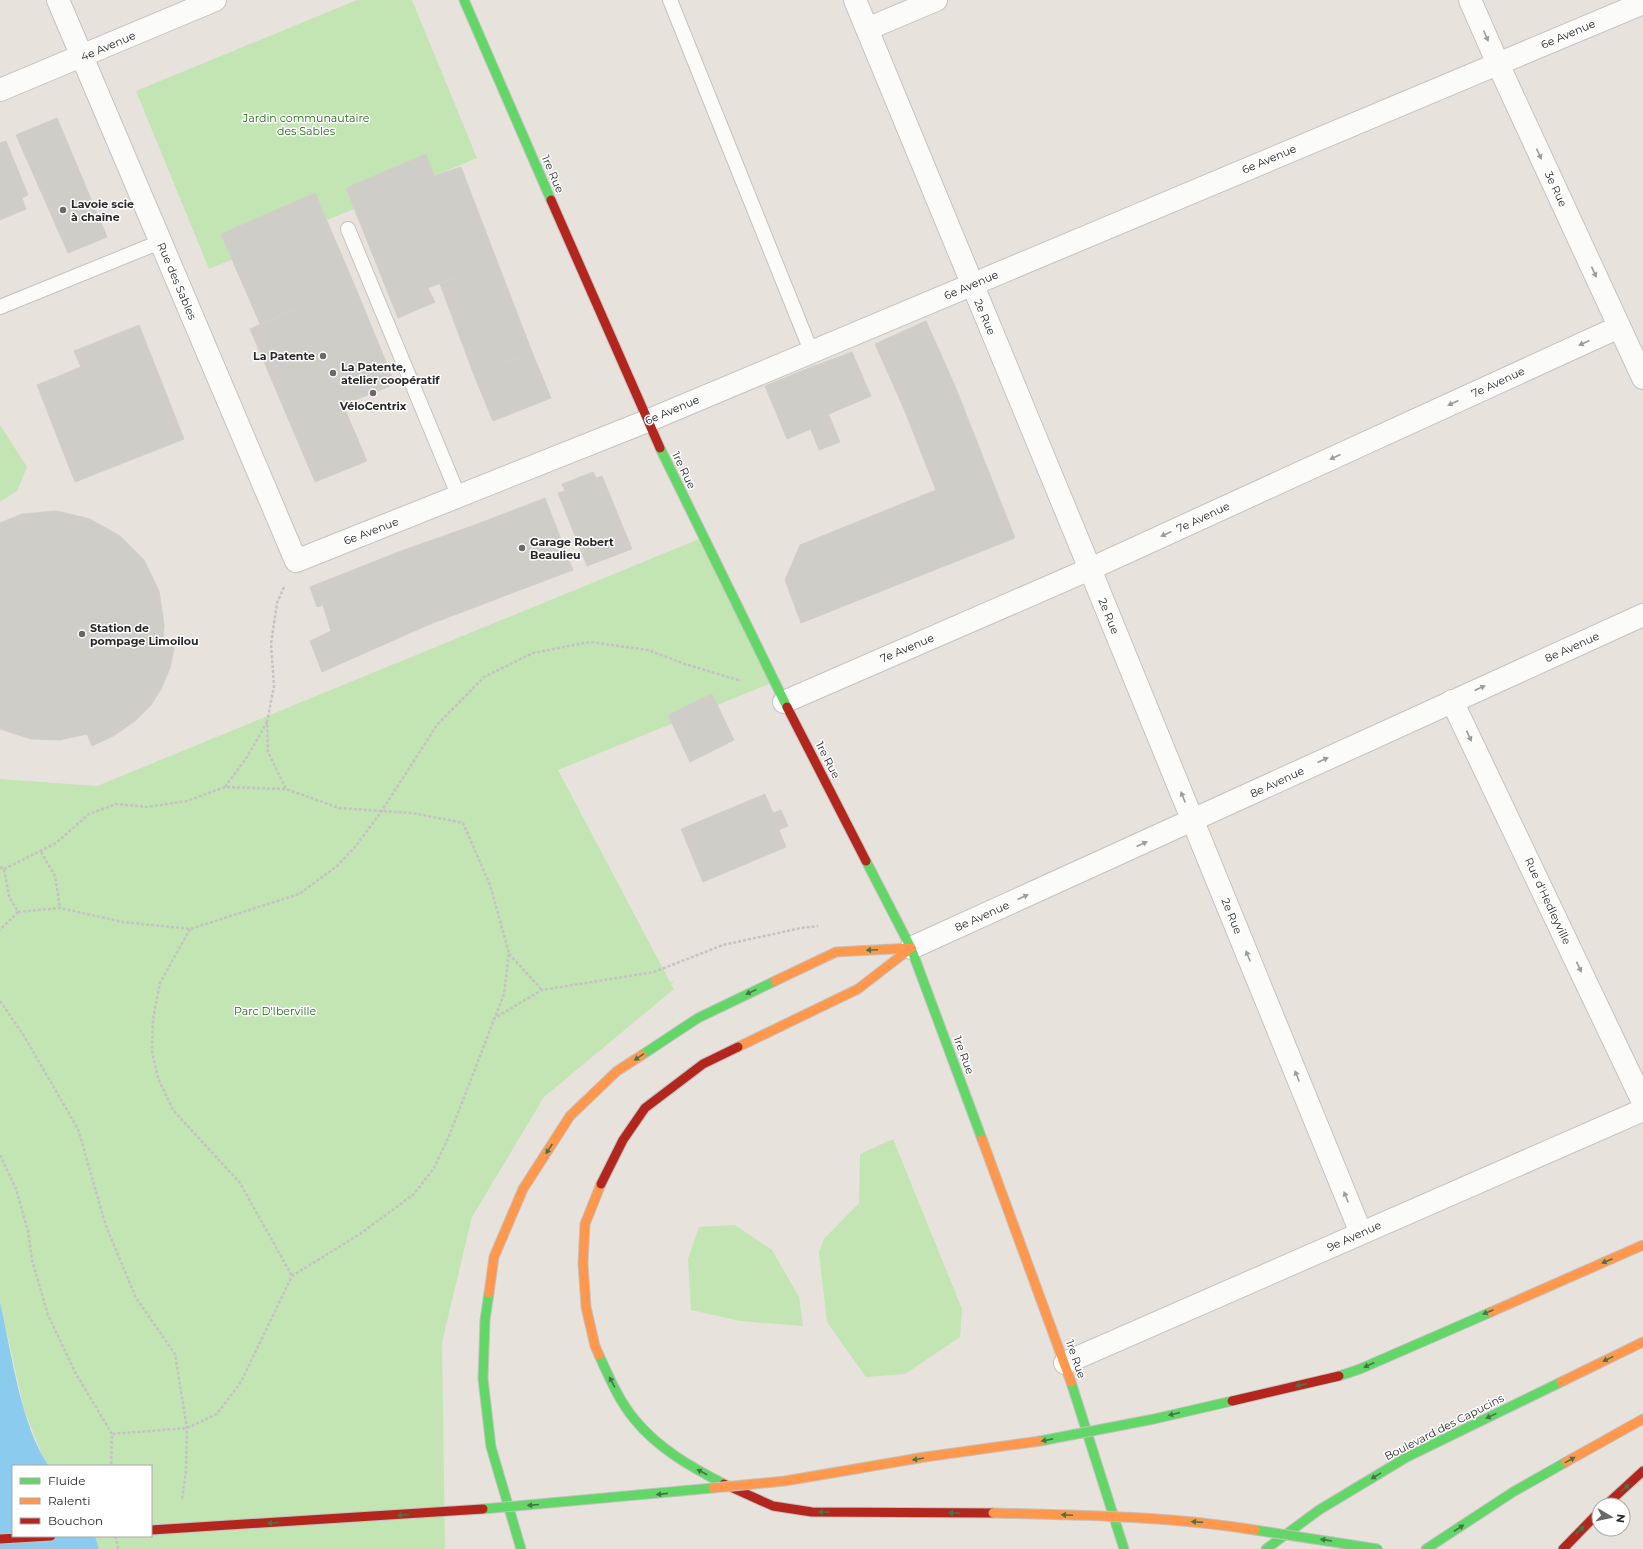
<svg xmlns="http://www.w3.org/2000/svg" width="1643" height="1549" viewBox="0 0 1643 1549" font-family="Montserrat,sans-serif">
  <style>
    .green { fill: #c3e4b3 }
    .water { fill: #8bcbed }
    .building { fill: #cfcdc8; stroke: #d2cfc8 }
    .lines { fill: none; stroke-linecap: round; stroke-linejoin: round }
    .lane-casing { stroke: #c4c2c2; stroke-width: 16 }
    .street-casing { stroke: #c4c2c2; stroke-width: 24 }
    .fast-casing { stroke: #c4c2c2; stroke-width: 11 }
    .slow-casing { stroke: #c4c2c2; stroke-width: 11 }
    .jam-casing { stroke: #c4c2c2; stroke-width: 11 }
    .path { stroke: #c4c3c3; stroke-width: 2.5; stroke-dasharray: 3 2; stroke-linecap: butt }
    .lane { stroke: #fbfbfa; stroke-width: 14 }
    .street { stroke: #fbfbfa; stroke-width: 22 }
    .fast { stroke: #63d668; stroke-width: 9 }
    .slow { stroke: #ff974d; stroke-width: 9 }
    .jam { stroke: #b3261e; stroke-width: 9 }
    .fast-bridge-casing { stroke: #c3c2bf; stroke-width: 11; stroke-linecap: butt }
    .slow-bridge-casing { stroke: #c3c2bf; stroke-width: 11; stroke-linecap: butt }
    .jam-bridge-casing { stroke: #c3c2bf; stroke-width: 11; stroke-linecap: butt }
    .fast-bridge { stroke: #63d668; stroke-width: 9 }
    .slow-bridge { stroke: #ff974d; stroke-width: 9 }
    .jam-bridge { stroke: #b3261e; stroke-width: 9 }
    .oneway { fill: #9c9c9c }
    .oneway2 { fill: #437645 }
    .poi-dot { fill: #6b6967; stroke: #fff; stroke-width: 1.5 }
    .labels { text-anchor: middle; stroke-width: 3; stroke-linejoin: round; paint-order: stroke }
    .street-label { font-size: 11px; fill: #282828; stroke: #fff }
    .park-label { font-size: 11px; fill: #206616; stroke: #fff }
    .poi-label { font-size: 11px; font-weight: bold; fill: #282828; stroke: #fff; text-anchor: start }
  </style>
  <rect width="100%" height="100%" fill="#e7e3dc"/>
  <g class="green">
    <polygon points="357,0 412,0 477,158 209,269 136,91"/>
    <polygon points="0,425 27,467 17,491 0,502"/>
    <polygon points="704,537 774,682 558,770 670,982 674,981 671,984 674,989 544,1097 472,1217 442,1342 445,1549 99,1549 95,1536 151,1536 151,1466 49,1466 42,1455 24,1409 0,1302 0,779 97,786"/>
    <polygon points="893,1139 962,1309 960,1337 905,1374 866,1377 827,1322 819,1253 824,1239 859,1203 860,1154"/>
    <polygon points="735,1225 772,1250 799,1297 803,1326 740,1321 691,1310 688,1259 699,1227"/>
  </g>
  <path class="water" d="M0,1302C11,1350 21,1427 49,1466H13V1536H95L99,1549H0Z"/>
  <g class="building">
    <polygon points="57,118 107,237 68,253 16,135"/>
    <polygon points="6,141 28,195 22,198 26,209 0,220 0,143"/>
    <polygon points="426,154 434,176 461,167 497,261 428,288 435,302 398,318 346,188"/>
    <polygon points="315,193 354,284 260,324 221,234"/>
    <polygon points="497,261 514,305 456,327 440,284"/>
    <polygon points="354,284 395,384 343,405 367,461 315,482 250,329"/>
    <polygon points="514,305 532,352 474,375 456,327"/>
    <polygon points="926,321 955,386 904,409 875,344"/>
    <polygon points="139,325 184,439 75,482 37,385 81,367 74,351"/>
    <polygon points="532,352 551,398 493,421 474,375"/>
    <polygon points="852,352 871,396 829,414 809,368"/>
    <polygon points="809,368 840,442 819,450 811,429 787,439 765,386"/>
    <polygon points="955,386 1015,538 801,623 785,580 800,545 936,490 904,409"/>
    <polygon points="593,472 596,478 602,476 632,549 587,566 558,493 565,491 562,484"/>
    <polygon points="545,498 573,570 499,598 472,526"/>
    <polygon points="57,511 90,519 120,536 144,560 159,591 164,625 163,643 175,644 170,668 161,689 151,705 135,721 115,735 92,746 87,734 60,740 31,739 0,729 0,523 22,514"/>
    <polygon points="472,526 499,598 428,625 401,551"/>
    <polygon points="401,551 428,625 322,672 310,641 331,631 323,605 317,607 310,587"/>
    <polygon points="712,694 734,740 690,762 668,715"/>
    <polygon points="765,794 773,813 781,810 788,826 779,830 786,847 703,882 681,829"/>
  </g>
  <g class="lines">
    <defs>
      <g id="lane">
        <polyline points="670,0 811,351"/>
        <polyline points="348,229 459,497"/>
        <polyline points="0,307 160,242"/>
      </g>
      <g id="street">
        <polyline points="58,0 296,561 647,421 1643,3"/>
        <polyline points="855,0 1090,569 1361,1233"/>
        <polyline points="1470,0 1498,64 1643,378"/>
        <polyline points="867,29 936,0"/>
        <polyline points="0,90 215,0"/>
        <polyline points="1452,701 1643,1102"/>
        <polyline points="784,702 1090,569 1619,327"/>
        <polyline points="911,948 1643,615"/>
        <polyline points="1065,1363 1643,1110"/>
      </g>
      <g id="fast">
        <polyline points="464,0 551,200"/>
        <polyline points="660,448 787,707"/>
        <polyline points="866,861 911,948 982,1139"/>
        <polyline points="642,1055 698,1018 775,981"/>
        <polyline points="489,1293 485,1320 483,1379 491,1447 521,1549"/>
        <path d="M599,1355C609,1377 619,1401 635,1420C659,1449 691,1467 724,1484"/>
        <polyline points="1339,1376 1360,1369 1491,1312"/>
        <polyline points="1071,1382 1124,1549"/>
        <polyline points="1266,1549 1319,1510 1407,1457 1561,1382"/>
        <polyline points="1426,1549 1513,1492 1566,1462"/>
      </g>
      <g id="slow">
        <polyline points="775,981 836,952 911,948"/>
        <polyline points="738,1047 858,989 911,948"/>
        <polyline points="982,1139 1071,1382"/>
        <polyline points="489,1293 494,1257 523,1189 570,1116 617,1071 642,1055"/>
        <polyline points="1491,1312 1643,1245"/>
        <polyline points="599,1355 595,1346 586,1307 583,1263 585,1224 601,1184"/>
        <polyline points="1561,1382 1643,1342"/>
        <polyline points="1566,1462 1643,1419"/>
      </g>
      <g id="jam">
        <polyline points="551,200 660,448"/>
        <polyline points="787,707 866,861"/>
        <polyline points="601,1184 623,1140 645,1108 703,1064 738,1047"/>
        <polyline points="724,1484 773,1506 812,1512 993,1513"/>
        <polyline points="1606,1505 1643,1471"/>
        <polyline points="0,1539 51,1536"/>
        <polyline points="1563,1549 1599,1512"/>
      </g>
    </defs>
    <use href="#lane" class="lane-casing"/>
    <use href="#street" class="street-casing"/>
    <use href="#fast" class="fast-casing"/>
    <use href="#slow" class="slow-casing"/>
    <use href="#jam" class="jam-casing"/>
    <g class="path">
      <polyline points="284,587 277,603 271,644 274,686 267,722 268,752 286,789"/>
      <polyline points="225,787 247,757 267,722"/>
      <polyline points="41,852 55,876 60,908"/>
      <polyline points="0,867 4,869 9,896 18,912 0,930"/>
      <polyline points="4,869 56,843 89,814 116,804 147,807 187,801 225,787 286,789 339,808 412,813 463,823 490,885 509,953 504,994 449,1136 434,1168 414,1194 360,1234 292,1276 241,1382 217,1414 187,1428 112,1434"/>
      <polyline points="18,912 60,908 123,922 190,929 299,894 337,866 355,847 381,812 437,725 484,677 533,653 590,642 648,650 685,664 741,681"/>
      <polyline points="190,929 160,983 153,1019 152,1051 158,1078 173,1110 240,1183 292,1276"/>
      <polyline points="509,954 542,990"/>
      <polyline points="0,1001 24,1036 78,1129 106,1226 136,1298 175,1354 187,1428 186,1471 182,1499"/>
      <polyline points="493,1019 542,990 654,972 723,945 801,928 818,926"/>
      <polyline points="0,1155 16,1189 28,1231 32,1260 48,1315 76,1374 112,1434 111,1466"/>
      <polyline points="116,1536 118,1549"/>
    </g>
    <use href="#lane" class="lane"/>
    <use href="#street" class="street"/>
    <use href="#fast" class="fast"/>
    <use href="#slow" class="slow"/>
    <use href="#jam" class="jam"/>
    <defs>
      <g id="fast-bridge">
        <polyline points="1040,1441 1154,1419 1232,1401"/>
        <polyline points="483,1509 713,1488"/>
        <polyline points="1255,1530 1378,1549"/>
      </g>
      <g id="slow-bridge">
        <polyline points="713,1488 785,1481 925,1457 1040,1441"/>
        <path d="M993,1513C1081,1515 1168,1516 1255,1530"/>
      </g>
      <g id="jam-bridge">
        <polyline points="1232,1401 1339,1376"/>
        <polyline points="151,1530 483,1509"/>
      </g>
    </defs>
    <use href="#fast-bridge" class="fast-bridge-casing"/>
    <use href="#slow-bridge" class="slow-bridge-casing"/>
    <use href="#jam-bridge" class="jam-bridge-casing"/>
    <use href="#fast-bridge" class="fast-bridge"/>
    <use href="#slow-bridge" class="slow-bridge"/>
    <use href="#jam-bridge" class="jam-bridge"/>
  </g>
  <defs><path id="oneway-solid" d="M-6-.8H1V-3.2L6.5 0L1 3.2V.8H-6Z"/></defs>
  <g class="oneway">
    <use href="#oneway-solid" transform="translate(1486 36) rotate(67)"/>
    <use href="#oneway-solid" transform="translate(1539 154) rotate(65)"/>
    <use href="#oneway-solid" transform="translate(1594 272) rotate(65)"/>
    <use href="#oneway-solid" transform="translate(1584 343) rotate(155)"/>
    <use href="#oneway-solid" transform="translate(1453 403) rotate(155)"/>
    <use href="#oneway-solid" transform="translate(1335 457) rotate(155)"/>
    <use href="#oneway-solid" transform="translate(1166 534) rotate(155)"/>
    <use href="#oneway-solid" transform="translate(1480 688) rotate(-24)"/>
    <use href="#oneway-solid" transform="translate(1469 736) rotate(65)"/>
    <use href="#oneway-solid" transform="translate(1323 760) rotate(-25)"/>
    <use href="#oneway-solid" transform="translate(1183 797) rotate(-112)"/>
    <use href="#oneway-solid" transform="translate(1142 844) rotate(-24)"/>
    <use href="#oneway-solid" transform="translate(1023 897) rotate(-24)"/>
    <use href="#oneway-solid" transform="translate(1248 956) rotate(-112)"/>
    <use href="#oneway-solid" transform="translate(1579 967) rotate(65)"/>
    <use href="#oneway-solid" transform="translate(1297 1076) rotate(-112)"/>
    <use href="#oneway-solid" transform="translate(1346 1197) rotate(-112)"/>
  </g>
  <g class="oneway2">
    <use href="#oneway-solid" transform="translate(872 950) rotate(177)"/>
    <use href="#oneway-solid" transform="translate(751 992) rotate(155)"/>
    <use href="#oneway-solid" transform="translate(639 1057) rotate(146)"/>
    <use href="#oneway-solid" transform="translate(549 1149) rotate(123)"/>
    <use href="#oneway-solid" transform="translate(1607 1261) rotate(157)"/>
    <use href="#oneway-solid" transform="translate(1488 1312) rotate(157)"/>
    <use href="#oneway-solid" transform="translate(1608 1359) rotate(154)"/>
    <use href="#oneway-solid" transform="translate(1369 1365) rotate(155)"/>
    <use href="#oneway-solid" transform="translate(612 1382) rotate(-118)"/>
    <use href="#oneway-solid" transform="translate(1301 1385) rotate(167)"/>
    <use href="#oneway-solid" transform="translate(1174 1414) rotate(167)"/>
    <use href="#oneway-solid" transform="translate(1491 1416) rotate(154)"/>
    <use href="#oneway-solid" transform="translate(1047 1440) rotate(169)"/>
    <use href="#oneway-solid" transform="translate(918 1459) rotate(170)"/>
    <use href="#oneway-solid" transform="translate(1570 1460) rotate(-29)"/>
    <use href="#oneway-solid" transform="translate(702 1472) rotate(-152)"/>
    <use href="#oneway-solid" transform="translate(1376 1476) rotate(149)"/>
    <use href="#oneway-solid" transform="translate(1625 1488) rotate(-43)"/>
    <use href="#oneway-solid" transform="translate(662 1494) rotate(174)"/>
    <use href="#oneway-solid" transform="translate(533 1505) rotate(175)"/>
    <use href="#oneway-solid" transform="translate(824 1512) rotate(-180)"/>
    <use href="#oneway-solid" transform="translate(954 1513) rotate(-180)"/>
    <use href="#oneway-solid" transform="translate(403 1515) rotate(177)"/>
    <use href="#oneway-solid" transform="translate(1067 1515) rotate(-178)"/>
    <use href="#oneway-solid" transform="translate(1197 1522) rotate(-176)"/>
    <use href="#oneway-solid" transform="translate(273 1523) rotate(177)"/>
    <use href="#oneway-solid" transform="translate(1459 1528) rotate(-33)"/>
    <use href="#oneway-solid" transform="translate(1580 1530) rotate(-44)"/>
    <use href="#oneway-solid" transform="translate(1326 1540) rotate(-171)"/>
  </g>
  <g class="poi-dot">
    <circle cx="63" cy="210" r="4"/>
    <circle cx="323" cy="356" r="4"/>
    <circle cx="333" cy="373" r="4"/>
    <circle cx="373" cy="393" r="4"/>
    <circle cx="522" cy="548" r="4"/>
    <circle cx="82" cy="634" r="4"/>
  </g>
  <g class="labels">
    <g class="street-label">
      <text transform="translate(1568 34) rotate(-23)" y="4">6e Avenue</text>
      <text transform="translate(108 46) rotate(-23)" y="4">4e Avenue</text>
      <text transform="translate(1269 159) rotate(-23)" y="4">6e Avenue</text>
      <text transform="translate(553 174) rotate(67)" y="4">1re Rue</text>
      <text transform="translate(1556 189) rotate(65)" y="4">3e Rue</text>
      <text transform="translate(177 281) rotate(67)" y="4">Rue des Sables</text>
      <text transform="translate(971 285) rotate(-23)" y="4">6e Avenue</text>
      <text transform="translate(985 317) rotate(67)" y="4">2e Rue</text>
      <text transform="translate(1498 382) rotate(-25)" y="4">7e Avenue</text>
      <text transform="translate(672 410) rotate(-23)" y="4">6e Avenue</text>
      <text transform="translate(684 470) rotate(64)" y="4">1re Rue</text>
      <text transform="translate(1203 517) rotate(-25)" y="4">7e Avenue</text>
      <text transform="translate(371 531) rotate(-21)" y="4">6e Avenue</text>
      <text transform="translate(1109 616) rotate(68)" y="4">2e Rue</text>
      <text transform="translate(1572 647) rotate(-24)" y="4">8e Avenue</text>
      <text transform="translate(907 648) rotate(-23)" y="4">7e Avenue</text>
      <text transform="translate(828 760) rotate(63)" y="4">1re Rue</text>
      <text transform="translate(1277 782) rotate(-25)" y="4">8e Avenue</text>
      <text transform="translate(1548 901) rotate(65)" y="4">Rue d'Hedleyville</text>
      <text transform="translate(982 916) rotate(-24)" y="4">8e Avenue</text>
      <text transform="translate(1232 916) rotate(68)" y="4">2e Rue</text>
      <text transform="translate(964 1055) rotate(70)" y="4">1re Rue</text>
      <text transform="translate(1354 1236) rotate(-24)" y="4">9e Avenue</text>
      <text transform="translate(1076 1359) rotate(71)" y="4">1re Rue</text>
      <text transform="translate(1444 1427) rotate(-27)" y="4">Boulevard des Capucins</text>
    </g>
    <g class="park-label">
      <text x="306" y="122">Jardin communautaire<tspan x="306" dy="13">des Sables</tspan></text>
      <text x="275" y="1015">Parc D'Iberville</text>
    </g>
    <g class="poi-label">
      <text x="71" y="208">Lavoie scie<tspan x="71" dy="13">à chaîne</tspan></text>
      <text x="315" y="360" text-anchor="end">La Patente</text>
      <text x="341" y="371">La Patente,<tspan x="341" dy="13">atelier coopératif</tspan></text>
      <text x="373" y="410" text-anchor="middle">VéloCentrix</text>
      <text x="530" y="546">Garage Robert<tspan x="530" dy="13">Beaulieu</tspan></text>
      <text x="90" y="632">Station de<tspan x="90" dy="13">pompage Limoilou</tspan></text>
    </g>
  </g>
  <rect x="12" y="1465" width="140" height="72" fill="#ffffff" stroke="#a9a9a9"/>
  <rect x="20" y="1478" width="20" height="6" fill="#63d668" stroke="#a9a9a9"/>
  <text x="48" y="1485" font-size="12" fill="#282828">Fluide</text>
  <rect x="20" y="1498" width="20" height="6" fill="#ff974d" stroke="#a9a9a9"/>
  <text x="48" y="1505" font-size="12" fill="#282828">Ralenti</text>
  <rect x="20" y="1518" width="20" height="6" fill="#b3261e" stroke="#a9a9a9"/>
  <text x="48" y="1525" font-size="12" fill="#282828">Bouchon</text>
  <g transform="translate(1611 1517) rotate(99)"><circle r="19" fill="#ffffff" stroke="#a9a9a9"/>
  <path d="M0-3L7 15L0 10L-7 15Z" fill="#6b6967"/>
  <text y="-6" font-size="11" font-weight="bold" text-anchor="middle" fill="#282828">N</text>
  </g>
</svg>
